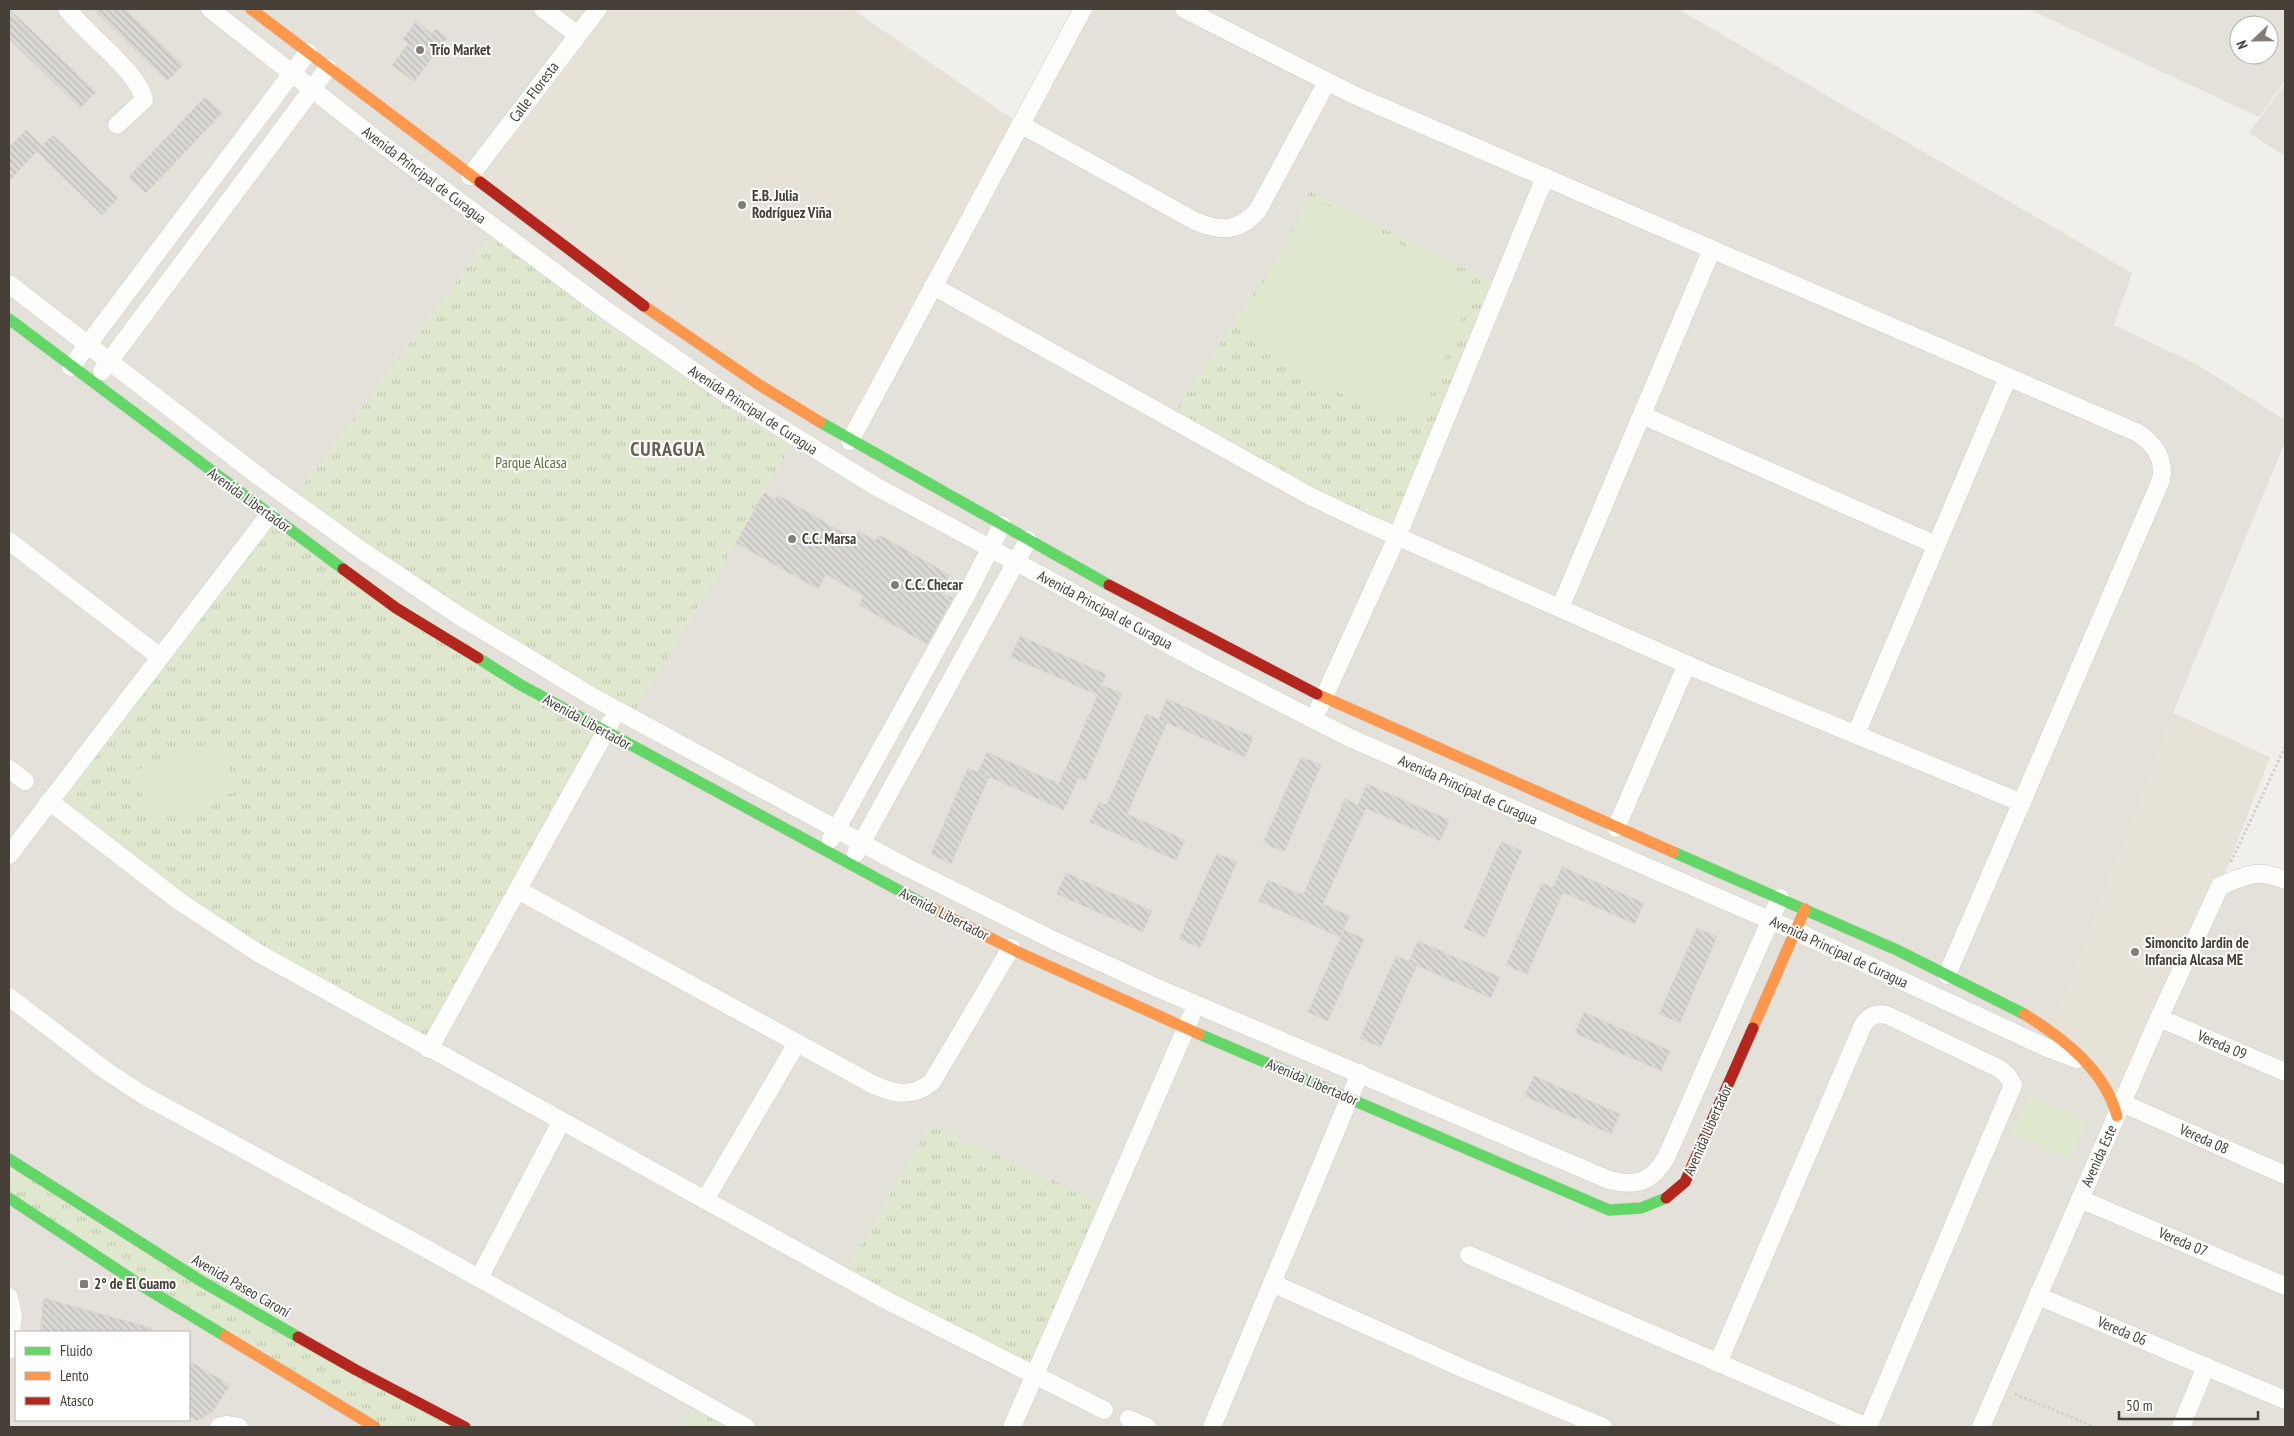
<svg xmlns="http://www.w3.org/2000/svg" width="2294" height="1436" viewBox="0 0 2294 1436" font-family="'PT Sans Narrow',sans-serif">
  <style>
    .residential { fill: #e4e0da; fill-rule: evenodd }
    .education { fill: #e7e2d8 }
    .grass { fill: url(#grass-tufts) }
    .pitch { fill: #dfe8ce }
    .building { fill: url(#building-back-hatch); stroke: #d9d6d1 }
    .lines { fill: none; stroke-linecap: round; stroke-linejoin: round }
    .street-casing { stroke: #cfcdc9; stroke-width: 19 }
    .fast-casing { stroke: #cfcbc3; stroke-width: 12 }
    .slow-casing { stroke: #cfcbc3; stroke-width: 12 }
    .jam-casing { stroke: #cfcbc3; stroke-width: 12 }
    .path { stroke: #d1cfcb; stroke-width: 3; stroke-dasharray: 2.5 2.5; stroke-linecap: butt }
    .street { stroke: #fdfdfc; stroke-width: 18 }
    .fast { stroke: #63d668; stroke-width: 11 }
    .slow { stroke: #ff974d; stroke-width: 11 }
    .jam { stroke: #b3261e; stroke-width: 11 }
    .poi-dot { fill: #827d77; stroke: #fff; stroke-width: 2 }
    .labels { text-anchor: middle; stroke-width: 4; stroke-linejoin: round; paint-order: stroke }
    .poi-label { font-size: 15px; font-weight: bold; fill: #464038; stroke: #fff; text-anchor: start }
    .street-label { font-size: 15px; fill: #464038; stroke: #fff }
    .park-label { font-size: 15px; fill: #4c7231; stroke: #fff }
    .district-label { font-size: 20px; font-weight: bold; letter-spacing: 1px; fill: #685e51; stroke: #fff }
  </style>
  <defs>
    <pattern id="grass-tufts" width="24" height="20" patternUnits="userSpaceOnUse" patternTransform="scale(1.25)"><rect width="24" height="20" fill="#dfe8ce"/><path d="M3 7l-1-3M5 7V3M7 7l1-3M15 17l-1-3M17 17v-4M19 17l1-3" fill="none" stroke="#c1c8b2"/></pattern>
    <pattern id="building-back-hatch" width="6" height="6" patternUnits="userSpaceOnUse" patternTransform="scale(1.25)"><rect width="6" height="6" fill="#dad8d4"/><path d="M-1 5l2 2M0 0l6 6M5-1l2 2" fill="none" stroke="#bcbab7"/></pattern>
  </defs>
  <rect width="100%" height="100%" fill="#f1efeb"/>
  <g class="residential">
    <polygon points="9,9 598,9 850,440 1083,9 1678,9 2132,273 2114,325 2196,364 2285,420 2285,442 2173,713 2270,757 2220,885 2285,880 2285,1427 465,1427 9,1159"/>
    <path d="M2028,9H2285V81L2259,117ZM2239,25H2269V55H2239Z"/>
    <polygon points="2285,84 2285,156 2249,133"/>
    <path d="M9,1198L375,1427H9ZM16,1332H189V1420H16Z"/>
  </g>
  <g class="education">
    <polygon points="598,9 852,9 1020,124 850,441 470,176"/>
    <polygon points="2173,713 2270,757 2220,886 2117,1116 2050,1030"/>
  </g>
  <g class="grass">
    <polygon points="1309,191 1499,286 1397,537 1171,417 1278,257 1297,223"/>
    <polygon points="496,229 795,438 717,577 631,717 292,500"/>
    <polygon points="269,515 605,732 429,1049 258,953 49,801"/>
    <polygon points="930,1125 1109,1205 1034,1377 843,1276"/>
    <polygon points="9,1159 465,1427 375,1427 9,1198"/>
    <polygon points="698,1400 746,1427 681,1427"/>
  </g>
  <g class="pitch">
    <polygon points="1316,201 1321,202 1456,274 1468,288 1467,304 1425,408 1381,417 1245,338 1241,331 1241,321 1304,214 1311,203"/>
    <polygon points="218,740 237,791 152,822 133,771"/>
    <polygon points="2030,1094 2087,1120 2070,1159 2012,1134"/>
  </g>
  <g class="building">
    <polygon points="9,9 96,92 80,108 9,39"/>
    <polygon points="93,9 125,9 183,65 167,81"/>
    <polygon points="416,21 432,34 436,29 447,38 414,82 392,65 408,44 403,39"/>
    <polygon points="205,97 222,113 146,193 129,177"/>
    <polygon points="26,130 42,146 9,181 9,147"/>
    <polygon points="53,135 118,198 102,215 37,151"/>
    <polygon points="764,493 775,499 778,495 854,539 858,531 876,541 879,535 950,575 941,592 953,598 927,644 859,605 864,596 826,574 818,589 736,543"/>
    <polygon points="1020,636 1106,674 1098,695 1011,657"/>
    <polygon points="1102,685 1122,694 1085,781 1078,778 1064,810 978,772 987,752 1059,784"/>
    <polygon points="1167,699 1253,737 1245,757 1159,719"/>
    <polygon points="1146,714 1167,723 1127,814 1185,840 1176,860 1090,822 1099,802 1107,805"/>
    <polygon points="1301,757 1321,765 1284,852 1263,843"/>
    <polygon points="968,768 989,777 951,864 931,854"/>
    <polygon points="1367,784 1449,820 1440,841 1366,808 1323,904 1349,916 1340,937 1259,901 1268,880 1303,895 1345,799 1358,805"/>
    <polygon points="1501,842 1522,851 1485,937 1464,928"/>
    <polygon points="1217,853 1237,862 1200,948 1179,939"/>
    <polygon points="1562,867 1644,903 1635,924 1560,891 1563,892 1527,974 1506,965 1542,883 1553,888"/>
    <polygon points="1066,873 1152,911 1143,932 1057,894"/>
    <polygon points="1697,928 1717,937 1680,1023 1659,1014"/>
    <polygon points="1344,930 1364,939 1328,1021 1308,1012"/>
    <polygon points="1418,941 1500,977 1491,998 1409,962"/>
    <polygon points="1396,956 1417,965 1381,1047 1360,1038"/>
    <polygon points="1584,1012 1670,1051 1661,1071 1575,1033"/>
    <polygon points="1534,1076 1620,1114 1611,1134 1525,1096"/>
    <polygon points="44,1298 151,1328 151,1332 40,1332"/>
    <polygon points="189,1361 230,1385 213,1411 197,1421 189,1416"/>
  </g>
  <g class="lines">
    <defs>
      <g id="street">
        <path d="M67,9C86,34 139,72 144,100L117,125"/>
        <polyline points="210,9 382,144 607,311 731,397 875,486 1203,663 1350,738 1795,931 2045,1047 2077,1059"/>
        <polyline points="543,9 578,35"/>
        <path d="M1184,9L1354,95L2138,433C2155,444 2165,460 2161,480L1947,975"/>
        <path d="M1020,124L1195,221C1221,232 1239,232 1258,210L1327,82"/>
        <polyline points="470,176 598,9"/>
        <path d="M9,284L261,478L361,550L461,617L591,696L906,867L1053,940L1155,987L1609,1180C1637,1187 1651,1182 1666,1158L1780,898"/>
        <polyline points="933,286 1308,495 1358,519 1704,672 2022,803"/>
        <polyline points="71,367 308,52"/>
        <polyline points="102,371 328,68"/>
        <polyline points="1642,415 1936,545"/>
        <polyline points="850,441 1083,9"/>
        <polyline points="9,541 160,657"/>
        <polyline points="1560,608 1712,249"/>
        <polyline points="1319,708 1397,537 1545,177"/>
        <polyline points="1856,734 2008,377"/>
        <polyline points="9,769 25,781"/>
        <polyline points="49,801 179,901 258,953 888,1301 1104,1410"/>
        <polyline points="1616,828 1687,664"/>
        <polyline points="831,839 966,596 1002,525"/>
        <polyline points="856,853 1028,540"/>
        <polyline points="9,855 269,515"/>
        <path d="M518,890L872,1084C893,1094 912,1098 932,1082L1011,948"/>
        <polyline points="9,997 105,1070 143,1095 414,1242 746,1427"/>
        <polyline points="2159,1018 2285,1072"/>
        <polyline points="429,1049 611,722"/>
        <polyline points="2122,1103 2285,1175"/>
        <polyline points="2080,1199 2285,1286"/>
        <polyline points="705,1200 797,1043"/>
        <polyline points="1469,1255 1867,1427"/>
        <polyline points="479,1278 561,1122"/>
        <polyline points="1272,1283 1462,1368 1603,1427"/>
        <polyline points="2038,1296 2285,1400"/>
        <polyline points="9,1297 13,1315 9,1350"/>
        <path d="M1718,1363L1863,1025C1869,1015 1877,1013 1887,1015L2000,1069L2007,1075L2013,1085L1868,1427"/>
        <polyline points="1129,1419 1147,1427"/>
        <polyline points="219,1427 226,1425 239,1427"/>
        <polyline points="1012,1427 1191,1017"/>
        <polyline points="1212,1427 1360,1073"/>
        <path d="M1981,1427L2159,1018L2220,886C2247,875 2257,868 2285,880"/>
        <polyline points="2181,1427 2206,1366"/>
      </g>
      <g id="fast">
        <polyline points="9,319 343,569"/>
        <polyline points="820,422 1109,585"/>
        <polyline points="478,658 519,684 933,909"/>
        <polyline points="1673,852 1897,950 2024,1014"/>
        <polyline points="1199,1034 1609,1210 1641,1208 1666,1198"/>
        <polyline points="9,1159 201,1281 298,1337"/>
        <polyline points="9,1198 139,1284 225,1336"/>
      </g>
      <g id="slow">
        <polyline points="251,9 480,182"/>
        <polyline points="644,306 758,384 820,422"/>
        <polyline points="1317,694 1673,852"/>
        <polyline points="933,909 1020,953 1199,1034"/>
        <path d="M2024,1014C2063,1038 2105,1070 2117,1116"/>
        <polyline points="1753,1028 1805,909"/>
        <polyline points="225,1336 375,1427"/>
      </g>
      <g id="jam">
        <polyline points="480,182 644,306"/>
        <polyline points="343,569 396,608 478,658"/>
        <polyline points="1109,585 1317,694"/>
        <polyline points="1666,1198 1685,1182 1753,1028"/>
        <polyline points="298,1337 356,1370 465,1427"/>
      </g>
    </defs>
    <use href="#street" class="street-casing"/>
    <use href="#fast" class="fast-casing"/>
    <use href="#slow" class="slow-casing"/>
    <use href="#jam" class="jam-casing"/>
    <g class="path">
      <polyline points="2231,862 2285,747"/>
      <polyline points="2015,1394 2095,1427"/>
    </g>
    <use href="#street" class="street"/>
    <use href="#fast" class="fast"/>
    <use href="#slow" class="slow"/>
    <use href="#jam" class="jam"/>
  </g>
  <g class="poi-dot">
    <circle cx="420" cy="50" r="5"/>
    <circle cx="742" cy="205" r="5"/>
    <circle cx="792" cy="539" r="5"/>
    <circle cx="895" cy="585" r="5"/>
    <circle cx="2135" cy="952" r="5"/>
    <rect x="79" y="1279" width="10" height="10" rx="2.5"/>
  </g>
  <g class="labels">
    <g class="poi-label">
      <text x="430" y="55">Trío Market</text>
      <text x="752" y="201">E.B. Julia<tspan x="752" dy="17">Rodríguez Viña</tspan></text>
      <text x="802" y="544">C.C. Marsa</text>
      <text x="905" y="590">C.C. Checar</text>
      <text x="2145" y="948">Simoncito Jardin de<tspan x="2145" dy="17">Infancia Alcasa ME</tspan></text>
      <text x="94" y="1289">2° de El Guamo</text>
    </g>
    <g class="street-label">
      <text transform="translate(534 92) rotate(-53)" y="5">Calle Floresta</text>
      <text transform="translate(424 175) rotate(37)" y="5">Avenida Principal de Curagua</text>
      <text transform="translate(753 410) rotate(33)" y="5">Avenida Principal de Curagua</text>
      <text transform="translate(249 500) rotate(36)" y="5">Avenida Libertador</text>
      <text transform="translate(1105 610) rotate(28)" y="5">Avenida Principal de Curagua</text>
      <text transform="translate(587 722) rotate(29)" y="5">Avenida Libertador</text>
      <text transform="translate(1468 790) rotate(24)" y="5">Avenida Principal de Curagua</text>
      <text transform="translate(944 914) rotate(27)" y="5">Avenida Libertador</text>
      <text transform="translate(1839 952) rotate(25)" y="5">Avenida Principal de Curagua</text>
      <text transform="translate(2222 1045) rotate(23)" y="5">Vereda 09</text>
      <text transform="translate(1312 1082) rotate(23)" y="5">Avenida Libertador</text>
      <text transform="translate(1708 1130) rotate(-66)" y="5">Avenida Libertador</text>
      <text transform="translate(2204 1139) rotate(24)" y="5">Vereda 08</text>
      <text transform="translate(2099 1156) rotate(-66)" y="5">Avenida Este</text>
      <text transform="translate(2183 1242) rotate(23)" y="5">Vereda 07</text>
      <text transform="translate(241 1286) rotate(30)" y="5">Avenida Paseo Caroní</text>
      <text transform="translate(2122 1331) rotate(23)" y="5">Vereda 06</text>
    </g>
    <g class="park-label">
      <text x="531" y="468">Parque Alcasa</text>
    </g>
    <g class="district-label">
      <text x="668" y="456">CURAGUA</text>
    </g>
  </g>
  <rect width="2294" height="1436" fill="none" stroke="#464038" stroke-width="20"/>
  <rect x="15" y="1331" width="175" height="90" fill="#ffffff" stroke="#b5b3af"/>
  <rect x="25" y="1347" width="25" height="8" fill="#63d668" stroke="#b5b3af"/>
  <text x="60" y="1356" font-size="15" fill="#464038">Fluido</text>
  <rect x="25" y="1372" width="25" height="8" fill="#ff974d" stroke="#b5b3af"/>
  <text x="60" y="1381" font-size="15" fill="#464038">Lento</text>
  <rect x="25" y="1397" width="25" height="8" fill="#b3261e" stroke="#b5b3af"/>
  <text x="60" y="1406" font-size="15" fill="#464038">Atasco</text>
  <g transform="translate(2254 40) rotate(248)"><circle r="24" fill="#ffffff" stroke="#b5b3af"/>
  <path d="M0-4L9 19L0 12L-9 19Z" fill="#827d77"/>
  <text y="-8" font-size="14" font-weight="bold" text-anchor="middle" fill="#464038">N</text>
  </g>
  <path d="M2119 1411v8h139v-8" fill="none" stroke="#464038" stroke-width="2.5"/>
  <text x="2126" y="1411" font-size="15" fill="#464038" stroke="#ffffff" stroke-width="4" paint-order="stroke">50 m</text>
</svg>
